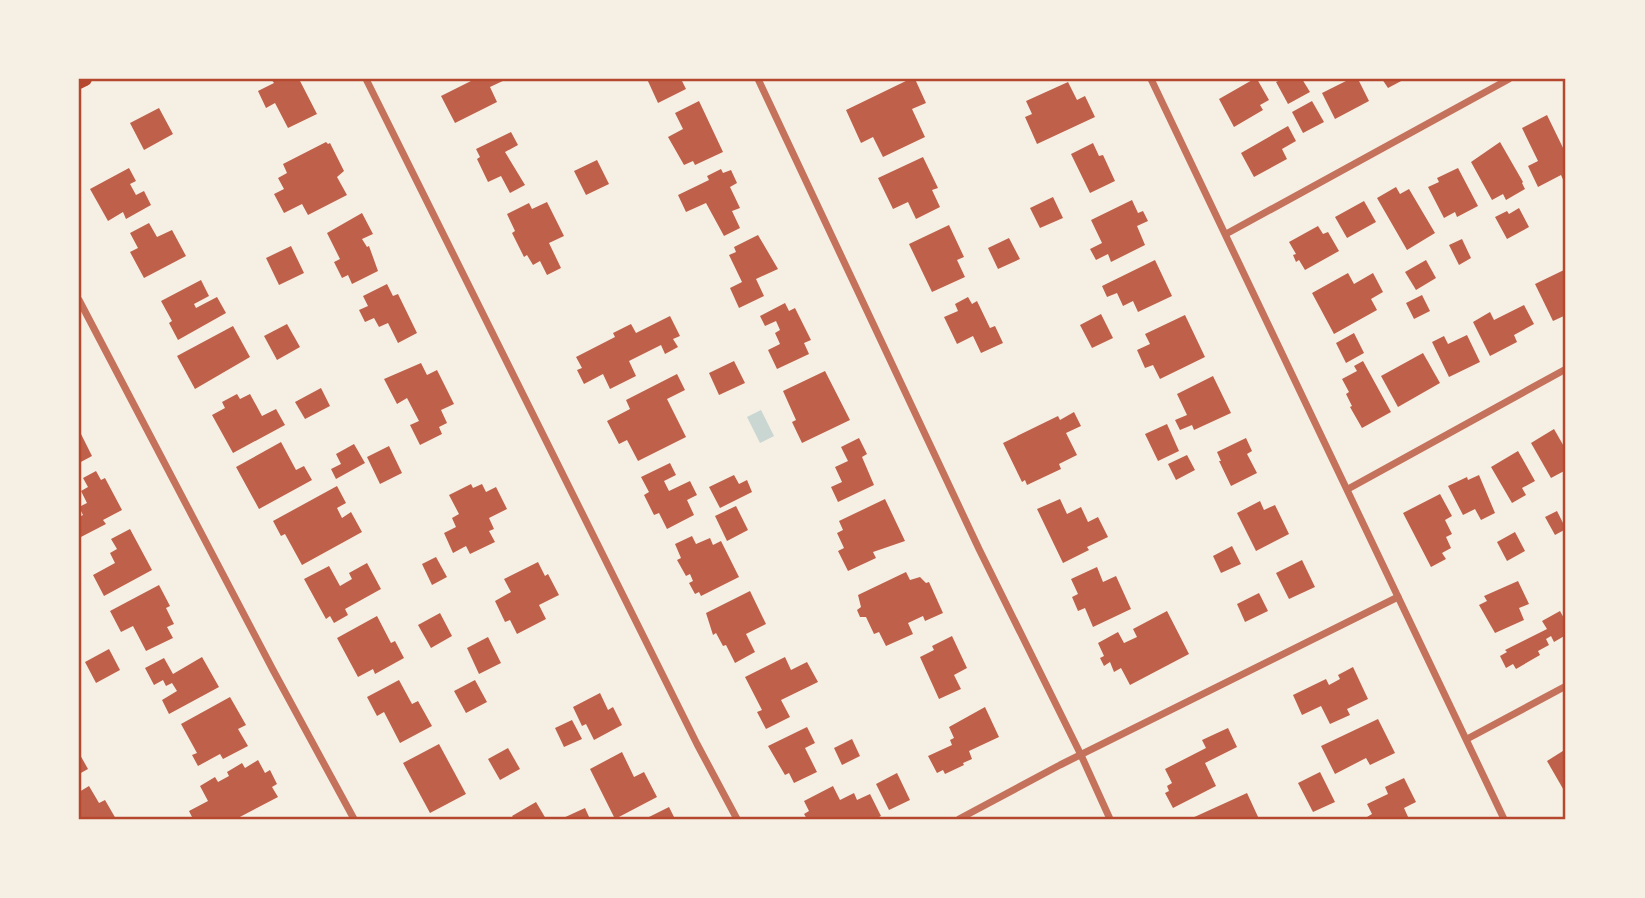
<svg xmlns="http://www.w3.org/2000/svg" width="1645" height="898" viewBox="0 0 1645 898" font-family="Rubik,sans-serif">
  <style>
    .water { fill: #c9d6d2 }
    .building { fill: #bf614a }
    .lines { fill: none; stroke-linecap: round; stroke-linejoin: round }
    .minor { stroke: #c5725c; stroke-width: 7 }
    .secondary { stroke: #b5482f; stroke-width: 14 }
    .neatline { fill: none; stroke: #b5482f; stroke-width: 2.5 }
  </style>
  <rect width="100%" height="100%" fill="#f6efe4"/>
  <polygon class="water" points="761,410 774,436 760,443 747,417"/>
  <g class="building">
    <polygon points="271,79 299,79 317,114 288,128 275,103 266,108 258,91 274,83"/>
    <polygon points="475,79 507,79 490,87 497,102 455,123 441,96"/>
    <polygon points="647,79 681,79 686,89 658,103"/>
    <polygon points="910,79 915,79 926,103 912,109 925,137 883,157 873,137 861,143 846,110"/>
    <polygon points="1254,79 1257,79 1269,100 1260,105 1263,110 1234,127 1219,99"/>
    <polygon points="1282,79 1302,79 1310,92 1288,104 1276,82"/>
    <polygon points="1350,79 1358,79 1369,101 1335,119 1322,93"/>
    <polygon points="1382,79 1405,79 1388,88"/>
    <polygon points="1068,82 1077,100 1085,96 1095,117 1037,144 1025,117 1032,114 1026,101"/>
    <polygon points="699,101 723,152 695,165 693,161 684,165 668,137 683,129 675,113"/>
    <polygon points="1312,101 1324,122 1303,133 1292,112"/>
    <polygon points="159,108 173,134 144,150 130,123"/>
    <polygon points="1547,115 1566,154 1566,186 1561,175 1538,187 1528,166 1538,161 1522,128"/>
    <polygon points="1288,126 1296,141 1282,149 1287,159 1254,177 1241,153"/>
    <polygon points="511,132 518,145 505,152 525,185 510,193 501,176 488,182 477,159 480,157 476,149"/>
    <polygon points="326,142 328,144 330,143 344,171 337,177 347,195 308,215 302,204 284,213 274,194 284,189 278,178 287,173 283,164"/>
    <polygon points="1500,142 1523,182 1522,183 1525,189 1506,200 1503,194 1492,200 1471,162"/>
    <polygon points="1093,143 1099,156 1103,155 1115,181 1090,193 1071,154"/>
    <polygon points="923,157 938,188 932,190 940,207 916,219 908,202 893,209 878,178"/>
    <polygon points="597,160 609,184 586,195 574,171"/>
    <polygon points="129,168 136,181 130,184 136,195 144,191 151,205 126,219 123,212 108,221 90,189"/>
    <polygon points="1458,168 1478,206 1457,217 1455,212 1444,218 1428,187 1439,182 1437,178"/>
    <polygon points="721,169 723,173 731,170 737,183 730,187 740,208 732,211 740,228 724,236 706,203 686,212 678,195 709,180 707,176"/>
    <polygon points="1396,187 1400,194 1409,189 1435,233 1407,250 1377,198"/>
    <polygon points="1053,197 1063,218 1040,228 1030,208"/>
    <polygon points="1132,200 1138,213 1143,211 1148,221 1137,226 1145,245 1111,262 1108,254 1096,260 1090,249 1102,243 1091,220"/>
    <polygon points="1364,201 1376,222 1347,238 1335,217"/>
    <polygon points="547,202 564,236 549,243 561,268 547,275 540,261 533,265 527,255 524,257 512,233 515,231 507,214 529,203 532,209"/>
    <polygon points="1519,208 1529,227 1507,239 1495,217 1507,211 1509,214"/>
    <polygon points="362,213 373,234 362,239 367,247 369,246 378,271 352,284 348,275 342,278 334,262 340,259 327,233"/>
    <polygon points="149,223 157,237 172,230 186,256 144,278 130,252 138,248 130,233"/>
    <polygon points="949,225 964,257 957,260 965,277 932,292 909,244"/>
    <polygon points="1318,226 1323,234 1328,232 1339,251 1305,270 1299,260 1296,262 1293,255 1296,254 1289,242"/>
    <polygon points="758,235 778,269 756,279 764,296 739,308 730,288 742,282 729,255 736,252 734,247"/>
    <polygon points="1009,238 1020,259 998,269 988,248"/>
    <polygon points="1462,239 1471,258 1459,265 1449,245"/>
    <polygon points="291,246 304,273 279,285 266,258"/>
    <polygon points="1155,260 1172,296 1138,312 1133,301 1123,306 1117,293 1107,297 1102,286"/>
    <polygon points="1426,260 1436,278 1416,290 1405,272"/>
    <polygon points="1566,269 1566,315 1553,321 1535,284"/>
    <polygon points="1348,273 1354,284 1373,273 1383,292 1371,299 1377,310 1334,334 1312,293"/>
    <polygon points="201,280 209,296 194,304 196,308 217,297 226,313 178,340 169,323 172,321 161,301"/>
    <polygon points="387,284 393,296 398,294 417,333 398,343 388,323 379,327 374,318 365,322 359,310 368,306 363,296"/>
    <polygon points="1422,295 1430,311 1414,319 1406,303"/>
    <polygon points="968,297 972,304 977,301 990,328 995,326 1003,343 981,353 973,336 957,344 944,317 958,311 955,304"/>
    <polygon points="785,303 789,311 795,308 811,340 804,343 809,354 777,369 768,350 780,344 775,333 780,330 776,321 765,326 760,316"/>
    <polygon points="1524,305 1534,324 1514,335 1517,342 1490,356 1473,322 1490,312 1494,320"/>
    <polygon points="1101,314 1113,338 1092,348 1080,325"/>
    <polygon points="1185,315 1205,357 1160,379 1153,365 1145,368 1137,350 1150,344 1145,334"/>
    <polygon points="670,316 680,336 673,339 678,347 665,354 661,345 629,361 636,376 610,389 603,374 584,384 577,370 582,368 576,357 615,337 613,333 631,324 636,333"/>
    <polygon points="287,324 300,347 277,360 264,336"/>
    <polygon points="233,326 250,357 195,389 177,356"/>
    <polygon points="1354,333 1364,353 1346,363 1336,343"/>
    <polygon points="1467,335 1480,362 1449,377 1432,342 1444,336 1448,344"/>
    <polygon points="1423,353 1440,383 1398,407 1381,376"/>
    <polygon points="734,361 745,383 719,395 709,373"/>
    <polygon points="1363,361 1391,412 1362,428 1350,407 1352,406 1346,394 1349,392 1342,379 1357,371 1354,366"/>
    <polygon points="421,363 427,375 437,370 454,404 441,410 447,423 439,427 442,434 420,445 410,425 419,421 407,398 397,404 384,379"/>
    <polygon points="825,371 850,420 802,443 792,422 796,420 783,391"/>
    <polygon points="677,374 685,390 667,399 686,437 638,461 627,440 619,444 607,421 630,409 626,400"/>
    <polygon points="1213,376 1231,413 1194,430 1192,425 1180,430 1175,420 1187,415 1177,394"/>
    <polygon points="321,388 330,406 305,419 295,402"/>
    <polygon points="237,394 240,399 250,394 262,416 276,409 285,425 233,453 212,415 225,408 222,402"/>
    <polygon points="1074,412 1081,426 1066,433 1077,455 1059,464 1061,469 1027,485 1025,480 1022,482 1003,443 1058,416 1060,420"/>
    <polygon points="1167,424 1179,451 1158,461 1145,434"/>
    <polygon points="1554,429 1566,450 1566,470 1551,478 1531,443"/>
    <polygon points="79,430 92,456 79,463"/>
    <polygon points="859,438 867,454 862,457 874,485 838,502 831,487 842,482 835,467 848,461 841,447"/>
    <polygon points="1246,438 1252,451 1247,454 1257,473 1231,486 1219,461 1221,461 1217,452"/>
    <polygon points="281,442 296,470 304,466 312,480 259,509 236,467"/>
    <polygon points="354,444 365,463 336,479 331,469 341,464 336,454"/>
    <polygon points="389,446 402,473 380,484 367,457"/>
    <polygon points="1518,451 1535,481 1522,488 1526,495 1512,503 1491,467"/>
    <polygon points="1187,455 1195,470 1176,480 1168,464"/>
    <polygon points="670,463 676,475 664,481 669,491 690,481 697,495 687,500 694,515 667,529 659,513 654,515 644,495 649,492 641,477"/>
    <polygon points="96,471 101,480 105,478 122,510 103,520 106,524 79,538 79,517 83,515 79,507 87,503 81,491 88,487 83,478"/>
    <polygon points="734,475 739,484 747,480 752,492 720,508 709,487"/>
    <polygon points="1479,475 1495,513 1481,520 1475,509 1463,515 1448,486 1467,477 1468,480"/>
    <polygon points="471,484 473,488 482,484 486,492 496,487 507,509 489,518 494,529 489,531 495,542 470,554 466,546 453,553 444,533 456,527 452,518 459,514 449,495"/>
    <polygon points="337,486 346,503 337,508 342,518 351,512 362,532 302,565 285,534 281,536 273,521"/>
    <polygon points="1440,494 1452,516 1445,520 1452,534 1446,537 1451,548 1442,553 1446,559 1431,567 1403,513"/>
    <polygon points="885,499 905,541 873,552 876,558 848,571 838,551 844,548 837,533 843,530 839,521"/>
    <polygon points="1060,499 1067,514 1081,507 1088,522 1098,517 1108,537 1087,547 1089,550 1063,563 1037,509"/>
    <polygon points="1260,501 1264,510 1275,505 1289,534 1256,551 1237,513"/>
    <polygon points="736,506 748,530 727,541 715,516"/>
    <polygon points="1557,511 1566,529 1555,535 1545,517"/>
    <polygon points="130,529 152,570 104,596 93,575 115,563 110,553 117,549 111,539"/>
    <polygon points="1515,532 1525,551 1507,561 1497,542"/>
    <polygon points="692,536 696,544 710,538 713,545 721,541 739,577 701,596 699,592 695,594 689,583 693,581 690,574 686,576 677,560 681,558 675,544"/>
    <polygon points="1232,546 1241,564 1221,573 1213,556"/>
    <polygon points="436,557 447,577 432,585 422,564"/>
    <polygon points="1302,560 1315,587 1289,599 1276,573"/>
    <polygon points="538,562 545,576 548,574 559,595 539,605 546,619 517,634 510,620 505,622 495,601 511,592 504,579"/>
    <polygon points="367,563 381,589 345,609 348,615 334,623 330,616 326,619 304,579 329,566 340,586 352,579 349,573"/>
    <polygon points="1097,567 1103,582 1116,576 1131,609 1093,627 1085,608 1078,611 1072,597 1078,594 1071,579"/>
    <polygon points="906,572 910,580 920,577 926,583 929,582 943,613 925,621 923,616 908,623 913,634 886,646 879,632 874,634 866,617 860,617 857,610 861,607 858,595"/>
    <polygon points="1518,581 1529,604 1519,608 1524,620 1495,633 1479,605 1487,601 1484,596"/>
    <polygon points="159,585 170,606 166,608 174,624 167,627 173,638 146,651 133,626 121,632 110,611"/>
    <polygon points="750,591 766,624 746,634 755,652 735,663 726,645 723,646 716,633 713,635 706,613"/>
    <polygon points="1259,593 1268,611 1245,622 1237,604"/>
    <polygon points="1167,611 1189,654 1130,685 1121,668 1114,672 1110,662 1104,666 1100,658 1104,656 1098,643 1118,632 1124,643 1137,637 1133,629"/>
    <polygon points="1560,611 1566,622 1566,635 1554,642 1551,636 1546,639 1549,645 1538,651 1540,655 1516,669 1513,664 1506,668 1500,656 1507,652 1505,650 1547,629 1542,621"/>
    <polygon points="440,613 452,636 431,648 418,625"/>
    <polygon points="377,616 391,643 395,641 404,658 375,674 373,669 358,677 337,638"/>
    <polygon points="952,636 967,668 954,675 961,689 939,699 920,657 934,650 932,646"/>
    <polygon points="488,637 501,663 479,674 467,648"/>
    <polygon points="109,649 120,670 96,683 85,662"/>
    <polygon points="202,657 219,687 169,714 162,700 177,691 172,683 166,686 163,680 154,685 145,668 164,658 173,674"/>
    <polygon points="785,657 791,670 807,662 818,682 781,700 790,717 766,729 757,712 762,710 745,677"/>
    <polygon points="1353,667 1368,699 1347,709 1350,715 1330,724 1321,706 1302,715 1293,695 1326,679 1329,685 1340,679 1338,675"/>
    <polygon points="399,680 412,704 418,701 432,726 400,743 384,712 377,716 367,697"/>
    <polygon points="475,680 487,702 466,713 454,691"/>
    <polygon points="600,693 608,710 613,707 622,725 594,740 586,724 582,726 573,707"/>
    <polygon points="230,697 246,725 238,729 248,746 223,759 220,754 198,766 192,755 197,753 181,724"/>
    <polygon points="985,707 999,737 969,751 972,759 963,763 964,765 945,774 943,770 937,773 928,756 952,745 950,740 954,738 949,727"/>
    <polygon points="1378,719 1395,753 1370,765 1366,758 1335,774 1321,746"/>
    <polygon points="572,720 582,739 564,747 555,728"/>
    <polygon points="807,727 815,743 805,748 817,772 794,783 789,773 785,775 768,746"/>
    <polygon points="1228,728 1237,747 1205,763 1216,786 1173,808 1165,793 1169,791 1167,786 1172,783 1165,769 1206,748 1202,740"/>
    <polygon points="852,739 860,756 842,765 834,748"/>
    <polygon points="439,744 466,794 430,813 403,763"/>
    <polygon points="508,748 520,769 500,780 488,759"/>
    <polygon points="1566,749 1566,794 1547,761"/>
    <polygon points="622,752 634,777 644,772 657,797 615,819 590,769"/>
    <polygon points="79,753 88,769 79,774"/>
    <polygon points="258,760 265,773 270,770 277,784 272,787 278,797 236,819 193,819 189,811 208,801 200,786 215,777 218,782 229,776 227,772 242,763 245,768"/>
    <polygon points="1320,772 1335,802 1313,812 1298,783"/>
    <polygon points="897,773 910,800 889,810 876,784"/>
    <polygon points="1404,778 1416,802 1404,808 1409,819 1388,819 1387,817 1368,819 1367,817 1372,814 1367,804 1388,794 1385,787"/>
    <polygon points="89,786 99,803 105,800 116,819 79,819 79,792"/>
    <polygon points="833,786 840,800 854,793 857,800 870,794 881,816 875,819 807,819 804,814 809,811 804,801"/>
    <polygon points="1247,793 1259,819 1190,819 1234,799"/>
    <polygon points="536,802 546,819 514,819 512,816"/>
    <polygon points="669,807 675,819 645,819"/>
    <polygon points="585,808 590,819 561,819"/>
  </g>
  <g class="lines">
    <g class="minor">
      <polyline points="366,79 697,744 737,819"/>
      <polyline points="758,79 979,549 1081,755 1110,819"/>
      <polyline points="1151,79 1504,819"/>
      <polyline points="1226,234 1509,79"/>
      <polyline points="79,300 273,670 354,819"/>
      <polyline points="1348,489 1566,369"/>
      <polyline points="1467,739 1566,686"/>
      <polyline points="959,819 1060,765 1398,597"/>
    </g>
    <polyline class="secondary" points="79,82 85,79"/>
  </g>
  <rect width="1645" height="898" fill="none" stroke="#f6efe4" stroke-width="161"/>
  <rect x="80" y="80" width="1484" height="738" class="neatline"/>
</svg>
